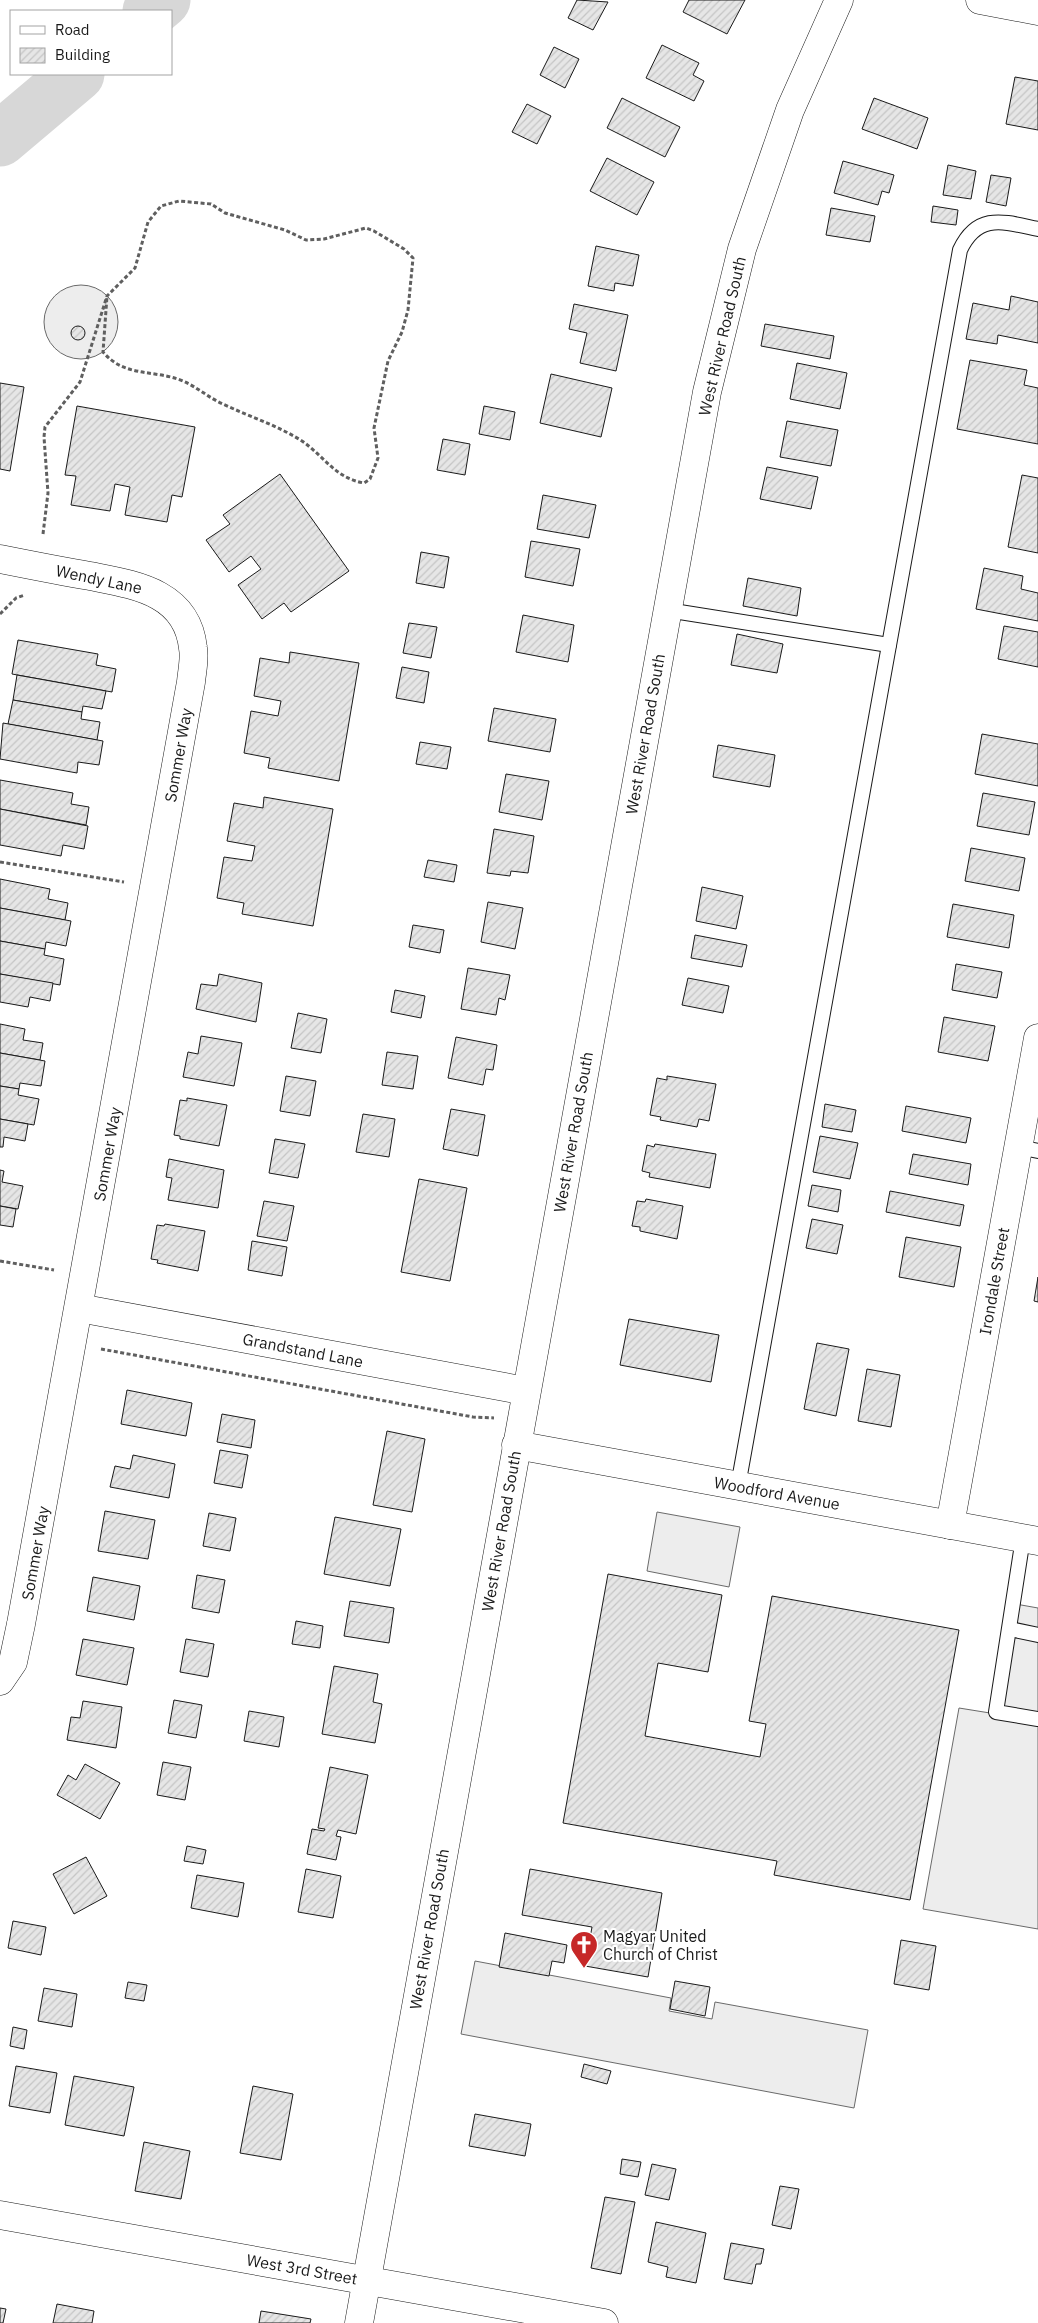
<svg xmlns="http://www.w3.org/2000/svg" width="1038" height="2323" viewBox="0 0 1038 2323" font-family="'IBM Plex Sans',sans-serif">
  <style>
    .built { fill: #ededed; stroke: #6a6a6a }
    .lines { fill: none; stroke-linecap: round; stroke-linejoin: round }
    .river { stroke: #d7d7d7; stroke-width: 55 }
    .building { fill: url(#building-hatch); stroke: #1a1a1a }
    .lane-casing { stroke: #1a1a1a; stroke-width: 16 }
    .street-casing { stroke: #1a1a1a; stroke-width: 29 }
    .secondary-casing { stroke: #1a1a1a; stroke-width: 29 }
    .path { stroke: #5f5f5f; stroke-width: 3; stroke-dasharray: 4 2.5; stroke-linecap: butt }
    .lane { stroke: #fff; stroke-width: 14 }
    .street { stroke: #fff; stroke-width: 28 }
    .secondary { stroke: #fff; stroke-width: 28 }
    .labels { text-anchor: middle; stroke-width: 4; stroke-linejoin: round; paint-order: stroke }
    .street-label { font-size: 16px; fill: #1a1a1a; stroke: #fff }
    .poi-label { font-size: 16px; fill: #1a1a1a; stroke: #fff; text-anchor: start }
  </style>
  <defs>
    <pattern id="building-hatch" width="6" height="6" patternUnits="userSpaceOnUse" patternTransform="scale(1.25)"><rect width="6" height="6" fill="#e6e6e6"/><path d="M-1 1l2-2M0 6l6-6M5 7l2-2" fill="none" stroke="#c5c5c5"/></pattern>
  </defs>
  <rect width="100%" height="100%" fill="#fff"/>
  <g class="built">
    <circle cx="81" cy="322" r="37"/>
    <polygon points="657,1512 740,1527 729,1587 647,1571"/>
    <polygon points="1010,1603 1038,1608 1038,1929 923,1909 959,1708 990,1713"/>
    <polygon points="475,1961 671,1998 669,2011 712,2019 715,2002 868,2030 854,2108 461,2034"/>
  </g>
  <g class="lines">
    <g class="river">
      <polyline points="150,11 163,0"/>
      <polyline points="0,139 77,74"/>
    </g>
  </g>
  <g class="building">
    <polygon points="577,0 608,2 593,30 568,18"/>
    <polygon points="689,0 745,0 727,34 683,12"/>
    <polygon points="662,45 699,63 693,75 704,81 694,101 646,78"/>
    <polygon points="554,47 579,59 565,88 540,75"/>
    <polygon points="1015,77 1038,81 1038,130 1006,124"/>
    <polygon points="622,98 680,127 665,157 607,128"/>
    <polygon points="874,98 928,118 917,149 862,129"/>
    <polygon points="527,104 551,116 537,144 512,132"/>
    <polygon points="607,158 654,182 637,215 590,191"/>
    <polygon points="843,161 894,175 889,193 882,191 878,205 834,193"/>
    <polygon points="948,165 976,171 971,199 943,195"/>
    <polygon points="991,175 1011,178 1006,206 986,202"/>
    <polygon points="933,206 958,210 956,225 931,222"/>
    <polygon points="831,208 875,216 870,242 826,235"/>
    <polygon points="596,246 639,255 633,286 615,283 614,291 588,286"/>
    <polygon points="1011,296 1038,302 1038,343 998,335 997,344 966,339 973,303 1009,310"/>
    <polygon points="574,304 628,315 616,371 580,363 587,333 569,329"/>
    <polygon points="765,324 834,336 830,359 761,346"/>
    <circle cx="78" cy="333" r="7"/>
    <polygon points="970,360 1027,370 1024,385 1038,388 1038,444 957,429"/>
    <polygon points="797,363 847,373 840,409 790,399"/>
    <polygon points="551,374 612,388 601,437 540,423"/>
    <polygon points="0,383 24,387 10,471 0,469"/>
    <polygon points="77,406 195,427 182,497 172,495 167,522 125,515 130,487 115,484 110,511 71,505 76,476 65,475"/>
    <polygon points="484,406 515,412 510,440 479,434"/>
    <polygon points="787,421 838,430 831,466 780,457"/>
    <polygon points="443,439 470,444 465,475 437,470"/>
    <polygon points="767,467 818,477 811,509 760,499"/>
    <polygon points="280,474 349,571 291,612 284,603 262,619 238,585 261,569 251,556 229,572 206,540 230,524 223,515"/>
    <polygon points="1022,475 1038,478 1038,553 1008,547"/>
    <polygon points="543,495 596,505 589,538 537,529"/>
    <polygon points="531,541 580,549 573,586 525,577"/>
    <polygon points="421,552 449,557 444,588 416,583"/>
    <polygon points="984,568 1023,576 1021,589 1038,593 1038,621 976,609"/>
    <polygon points="748,578 801,588 797,616 743,606"/>
    <polygon points="523,615 574,625 568,662 516,652"/>
    <polygon points="409,623 437,627 431,658 403,653"/>
    <polygon points="1004,626 1038,632 1038,667 998,659"/>
    <polygon points="737,634 783,644 777,673 731,665"/>
    <polygon points="18,640 98,654 96,665 116,669 112,692 12,674"/>
    <polygon points="290,652 359,663 339,781 268,768 270,758 244,753 251,711 278,716 281,701 254,696 260,658 289,663"/>
    <polygon points="402,667 429,672 424,703 396,698"/>
    <polygon points="17,675 106,691 102,709 83,706 82,712 13,700"/>
    <polygon points="13,700 82,712 81,719 100,722 97,740 8,724"/>
    <polygon points="494,708 556,719 550,752 488,741"/>
    <polygon points="3,723 103,741 99,765 78,762 77,773 0,759"/>
    <polygon points="982,734 1038,744 1038,786 975,774"/>
    <polygon points="420,742 451,747 447,769 416,764"/>
    <polygon points="718,745 775,755 770,787 713,777"/>
    <polygon points="506,774 549,781 542,820 499,812"/>
    <polygon points="0,780 73,793 71,804 89,807 86,825 0,809"/>
    <polygon points="983,793 1035,802 1029,835 977,826"/>
    <polygon points="264,797 333,809 313,926 242,914 244,903 217,898 224,857 252,861 255,846 227,841 234,803 263,808"/>
    <polygon points="0,809 88,826 84,849 63,845 61,856 0,845"/>
    <polygon points="494,829 534,836 528,873 511,871 510,876 487,873"/>
    <polygon points="971,848 1025,858 1019,891 965,881"/>
    <polygon points="428,860 457,865 454,882 424,877"/>
    <polygon points="0,879 50,889 48,899 68,903 65,920 0,908"/>
    <polygon points="702,887 743,896 736,929 696,921"/>
    <polygon points="488,902 523,908 515,949 481,942"/>
    <polygon points="953,904 1014,915 1009,948 947,937"/>
    <polygon points="0,908 71,921 66,946 46,942 45,949 0,941"/>
    <polygon points="413,925 444,930 440,953 409,947"/>
    <polygon points="695,935 747,945 742,967 691,958"/>
    <polygon points="0,941 45,949 44,955 64,959 60,985 0,974"/>
    <polygon points="956,964 1002,972 997,998 952,990"/>
    <polygon points="468,968 510,975 505,1000 499,998 496,1015 461,1009"/>
    <polygon points="0,974 53,983 50,1001 30,997 28,1007 0,1002"/>
    <polygon points="219,974 262,983 256,1022 196,1009 201,984 217,986"/>
    <polygon points="688,978 729,986 723,1013 682,1005"/>
    <polygon points="395,990 425,996 421,1018 391,1012"/>
    <polygon points="298,1013 327,1019 321,1053 291,1048"/>
    <polygon points="944,1017 995,1026 988,1061 938,1052"/>
    <polygon points="0,1024 25,1029 23,1040 43,1043 40,1060 0,1053"/>
    <polygon points="201,1036 242,1043 234,1086 183,1077 188,1052 198,1054"/>
    <polygon points="456,1037 497,1045 493,1070 486,1069 483,1085 448,1078"/>
    <polygon points="387,1052 418,1056 413,1089 382,1085"/>
    <polygon points="0,1053 45,1061 41,1086 20,1083 19,1089 0,1086"/>
    <polygon points="286,1076 316,1081 310,1116 280,1111"/>
    <polygon points="667,1076 716,1084 709,1121 699,1119 697,1127 660,1120 661,1117 650,1115 657,1078 667,1080"/>
    <polygon points="0,1086 19,1089 18,1095 39,1099 34,1125 0,1119"/>
    <polygon points="187,1098 227,1105 219,1146 180,1139 180,1136 174,1135 180,1100 187,1101"/>
    <polygon points="825,1104 856,1110 852,1132 822,1127"/>
    <polygon points="906,1106 971,1118 966,1143 902,1131"/>
    <polygon points="451,1109 485,1115 478,1156 443,1149"/>
    <polygon points="363,1114 395,1119 389,1157 356,1152"/>
    <polygon points="0,1119 28,1124 25,1141 4,1137 3,1147 0,1147"/>
    <polygon points="820,1136 858,1143 850,1179 813,1172"/>
    <polygon points="275,1139 305,1144 298,1178 269,1173"/>
    <polygon points="655,1144 716,1154 710,1188 649,1177 650,1173 642,1171 647,1145 654,1147"/>
    <polygon points="913,1154 971,1164 968,1185 909,1174"/>
    <polygon points="169,1159 224,1170 218,1208 168,1200 172,1178 166,1177"/>
    <polygon points="0,1170 4,1171 2,1182 23,1186 18,1209 0,1206"/>
    <polygon points="419,1179 467,1188 450,1281 401,1272"/>
    <polygon points="812,1185 841,1190 838,1212 808,1206"/>
    <polygon points="890,1191 964,1205 960,1226 886,1212"/>
    <polygon points="646,1199 683,1206 677,1239 640,1231 640,1227 632,1226 637,1201 645,1202"/>
    <polygon points="264,1201 294,1206 287,1241 257,1236"/>
    <polygon points="0,1206 16,1209 13,1227 0,1225"/>
    <polygon points="812,1219 843,1225 837,1254 806,1248"/>
    <polygon points="165,1224 205,1231 198,1271 157,1263 158,1260 151,1259 157,1225 164,1226"/>
    <polygon points="906,1237 961,1247 954,1287 899,1277"/>
    <polygon points="252,1241 287,1247 282,1276 248,1270"/>
    <polygon points="1038,1277 1038,1302 1034,1301"/>
    <polygon points="629,1319 719,1335 711,1382 620,1365"/>
    <polygon points="817,1343 849,1349 836,1416 804,1409"/>
    <polygon points="867,1369 900,1375 891,1427 858,1421"/>
    <polygon points="127,1390 192,1403 186,1436 121,1424"/>
    <polygon points="222,1414 255,1420 251,1448 217,1442"/>
    <polygon points="387,1431 425,1439 412,1512 373,1505"/>
    <polygon points="220,1450 248,1455 242,1488 214,1483"/>
    <polygon points="133,1455 175,1464 169,1498 110,1487 115,1466 130,1469"/>
    <polygon points="105,1511 155,1520 148,1559 98,1551"/>
    <polygon points="209,1513 236,1518 230,1551 203,1546"/>
    <polygon points="335,1517 401,1529 390,1586 324,1574"/>
    <polygon points="608,1574 722,1595 708,1672 658,1663 645,1736 760,1757 766,1724 749,1721 772,1596 959,1630 910,1900 774,1875 777,1861 563,1823"/>
    <polygon points="197,1575 225,1580 219,1613 192,1608"/>
    <polygon points="93,1577 140,1586 134,1620 87,1611"/>
    <polygon points="350,1601 394,1608 389,1643 344,1636"/>
    <polygon points="296,1621 323,1626 320,1648 292,1644"/>
    <polygon points="83,1639 134,1648 127,1685 76,1675"/>
    <polygon points="186,1639 214,1644 208,1677 180,1672"/>
    <polygon points="334,1666 378,1674 373,1702 382,1704 375,1743 322,1734"/>
    <polygon points="174,1700 202,1705 196,1738 168,1733"/>
    <polygon points="83,1701 122,1707 116,1748 67,1740 71,1717 80,1718"/>
    <polygon points="249,1711 284,1717 279,1747 244,1741"/>
    <polygon points="163,1762 191,1767 185,1800 157,1795"/>
    <polygon points="85,1764 120,1783 100,1819 57,1795 68,1775 76,1780"/>
    <polygon points="330,1767 368,1775 356,1834 338,1830 336,1836 341,1837 336,1860 307,1854 312,1829 324,1831 325,1829 318,1828"/>
    <polygon points="187,1846 206,1850 203,1864 184,1861"/>
    <polygon points="86,1857 107,1896 74,1914 53,1874"/>
    <polygon points="306,1869 341,1876 333,1918 298,1912"/>
    <polygon points="530,1869 662,1893 648,1977 585,1966 592,1927 522,1915"/>
    <polygon points="197,1875 244,1883 238,1917 191,1908"/>
    <polygon points="13,1921 46,1927 41,1955 8,1948"/>
    <polygon points="505,1933 567,1945 564,1963 552,1961 549,1976 499,1967"/>
    <polygon points="901,1940 936,1946 929,1990 894,1984"/>
    <polygon points="675,1981 710,1987 705,2016 670,2009"/>
    <polygon points="128,1982 147,1985 144,2001 125,1998"/>
    <polygon points="44,1988 77,1994 72,2027 38,2021"/>
    <polygon points="13,2027 27,2030 24,2049 10,2046"/>
    <polygon points="584,2064 611,2071 607,2084 581,2077"/>
    <polygon points="16,2066 57,2073 50,2113 9,2106"/>
    <polygon points="74,2076 134,2087 124,2136 65,2125"/>
    <polygon points="253,2086 293,2094 281,2160 240,2153"/>
    <polygon points="475,2114 531,2124 525,2156 469,2146"/>
    <polygon points="144,2142 190,2151 181,2199 135,2191"/>
    <polygon points="622,2159 641,2162 638,2177 620,2174"/>
    <polygon points="652,2164 676,2169 669,2200 645,2195"/>
    <polygon points="780,2186 799,2189 791,2229 772,2225"/>
    <polygon points="605,2197 635,2202 621,2274 591,2268"/>
    <polygon points="656,2222 706,2233 696,2283 666,2277 668,2267 648,2262"/>
    <polygon points="731,2243 764,2249 761,2264 756,2264 752,2284 724,2279"/>
    <polygon points="57,2304 94,2311 92,2323 53,2323"/>
    <polygon points="0,2308 6,2309 3,2323 0,2323"/>
    <polygon points="261,2311 311,2319 310,2323 259,2323"/>
  </g>
  <g class="lines">
    <defs>
      <g id="lane">
        <polyline points="667,610 889,645"/>
        <polyline points="1018,1147 1038,1151"/>
        <path d="M738,1486L960,250C978,212 1004,222 1038,229"/>
        <polyline points="1023,1538 996,1712 1038,1719"/>
        <polyline points="1010,1629 1038,1635"/>
      </g>
      <g id="street">
        <polyline points="980,0 1038,11"/>
        <path d="M0,559C30,565 60,571 90,576C135,585 187,592 193,648C195,659 192,671 191,682L21,1624L13,1662L0,1681"/>
        <polyline points="79,1308 526,1391"/>
        <polyline points="516,1445 1038,1541"/>
        <polyline points="950,1525 1038,1038"/>
      </g>
      <g id="secondary">
        <polyline points="0,2215 604,2323"/>
        <polyline points="359,2323 707,392 742,249 790,110 839,0"/>
      </g>
    </defs>
    <use href="#lane" class="lane-casing"/>
    <use href="#street" class="street-casing"/>
    <use href="#secondary" class="secondary-casing"/>
    <g class="path">
      <path d="M43,534L48,493L44,437L45,427L80,382L107,296L135,268L148,222L161,206L179,201L211,204L225,213L285,230L306,240L324,239L366,228L374,231L404,249L413,258L408,310L402,332L388,361L374,428L378,458L370,479L364,483C335,478 325,457 302,441C277,425 250,417 223,404C209,398 197,387 183,381C154,369 125,378 103,352L107,296"/>
      <polyline points="0,614 16,598 25,595"/>
      <polyline points="0,862 124,882"/>
      <polyline points="0,1261 54,1270"/>
      <polyline points="101,1349 473,1417 494,1418"/>
    </g>
    <use href="#lane" class="lane"/>
    <use href="#street" class="street"/>
    <use href="#secondary" class="secondary"/>
  </g>
  <defs>
    <symbol id="church-pin" viewBox="-11 -11 22 30"><path d="M0 17L-7.5 6A9.5 9.5 0 1 1 7.5 6Z" fill="#c62828" stroke="#fff"/><path d="M-1.2-6h2.4v3.5h3.3v2.4h-3.3V6h-2.4V-.1h-3.3v-2.4h3.3Z" fill="#fff"/></symbol>
  </defs>
  <g fill-rule="evenodd">
    <use href="#church-pin" x="568" y="1929" width="32" height="43"/>
  </g>
  <g class="labels">
    <g class="street-label">
      <text transform="translate(722 336) rotate(-77)" y="6">West River Road South</text>
      <text transform="translate(99 579) rotate(12)" y="6">Wendy Lane</text>
      <text transform="translate(645 734) rotate(-80)" y="6">West River Road South</text>
      <text transform="translate(178 755) rotate(-80)" y="6">Sommer Way</text>
      <text transform="translate(573 1132) rotate(-80)" y="6">West River Road South</text>
      <text transform="translate(107 1154) rotate(-80)" y="6">Sommer Way</text>
      <text transform="translate(994 1281) rotate(-80)" y="6">Irondale Street</text>
      <text transform="translate(303 1350) rotate(11)" y="6">Grandstand Lane</text>
      <text transform="translate(777 1493) rotate(10)" y="6">Woodford Avenue</text>
      <text transform="translate(501 1531) rotate(-80)" y="6">West River Road South</text>
      <text transform="translate(35 1553) rotate(-80)" y="6">Sommer Way</text>
      <text transform="translate(429 1929) rotate(-80)" y="6">West River Road South</text>
      <text transform="translate(302 2269) rotate(10)" y="6">West 3rd Street</text>
    </g>
    <g class="poi-label">
      <text x="603" y="1942">Magyar United<tspan x="603" dy="18">Church of Christ</tspan></text>
    </g>
  </g>
  <rect x="10" y="10" width="162" height="65" fill="#ffffff" stroke="#a3a3a3"/>
  <rect x="20" y="26" width="25" height="8" fill="#ffffff" stroke="#a3a3a3"/>
  <text x="55" y="35" font-size="15" fill="#1a1a1a">Road</text>
  <rect x="20" y="48" width="25" height="15" fill="url(#building-hatch)" stroke="#a3a3a3"/>
  <text x="55" y="60" font-size="15" fill="#1a1a1a">Building</text>
</svg>
